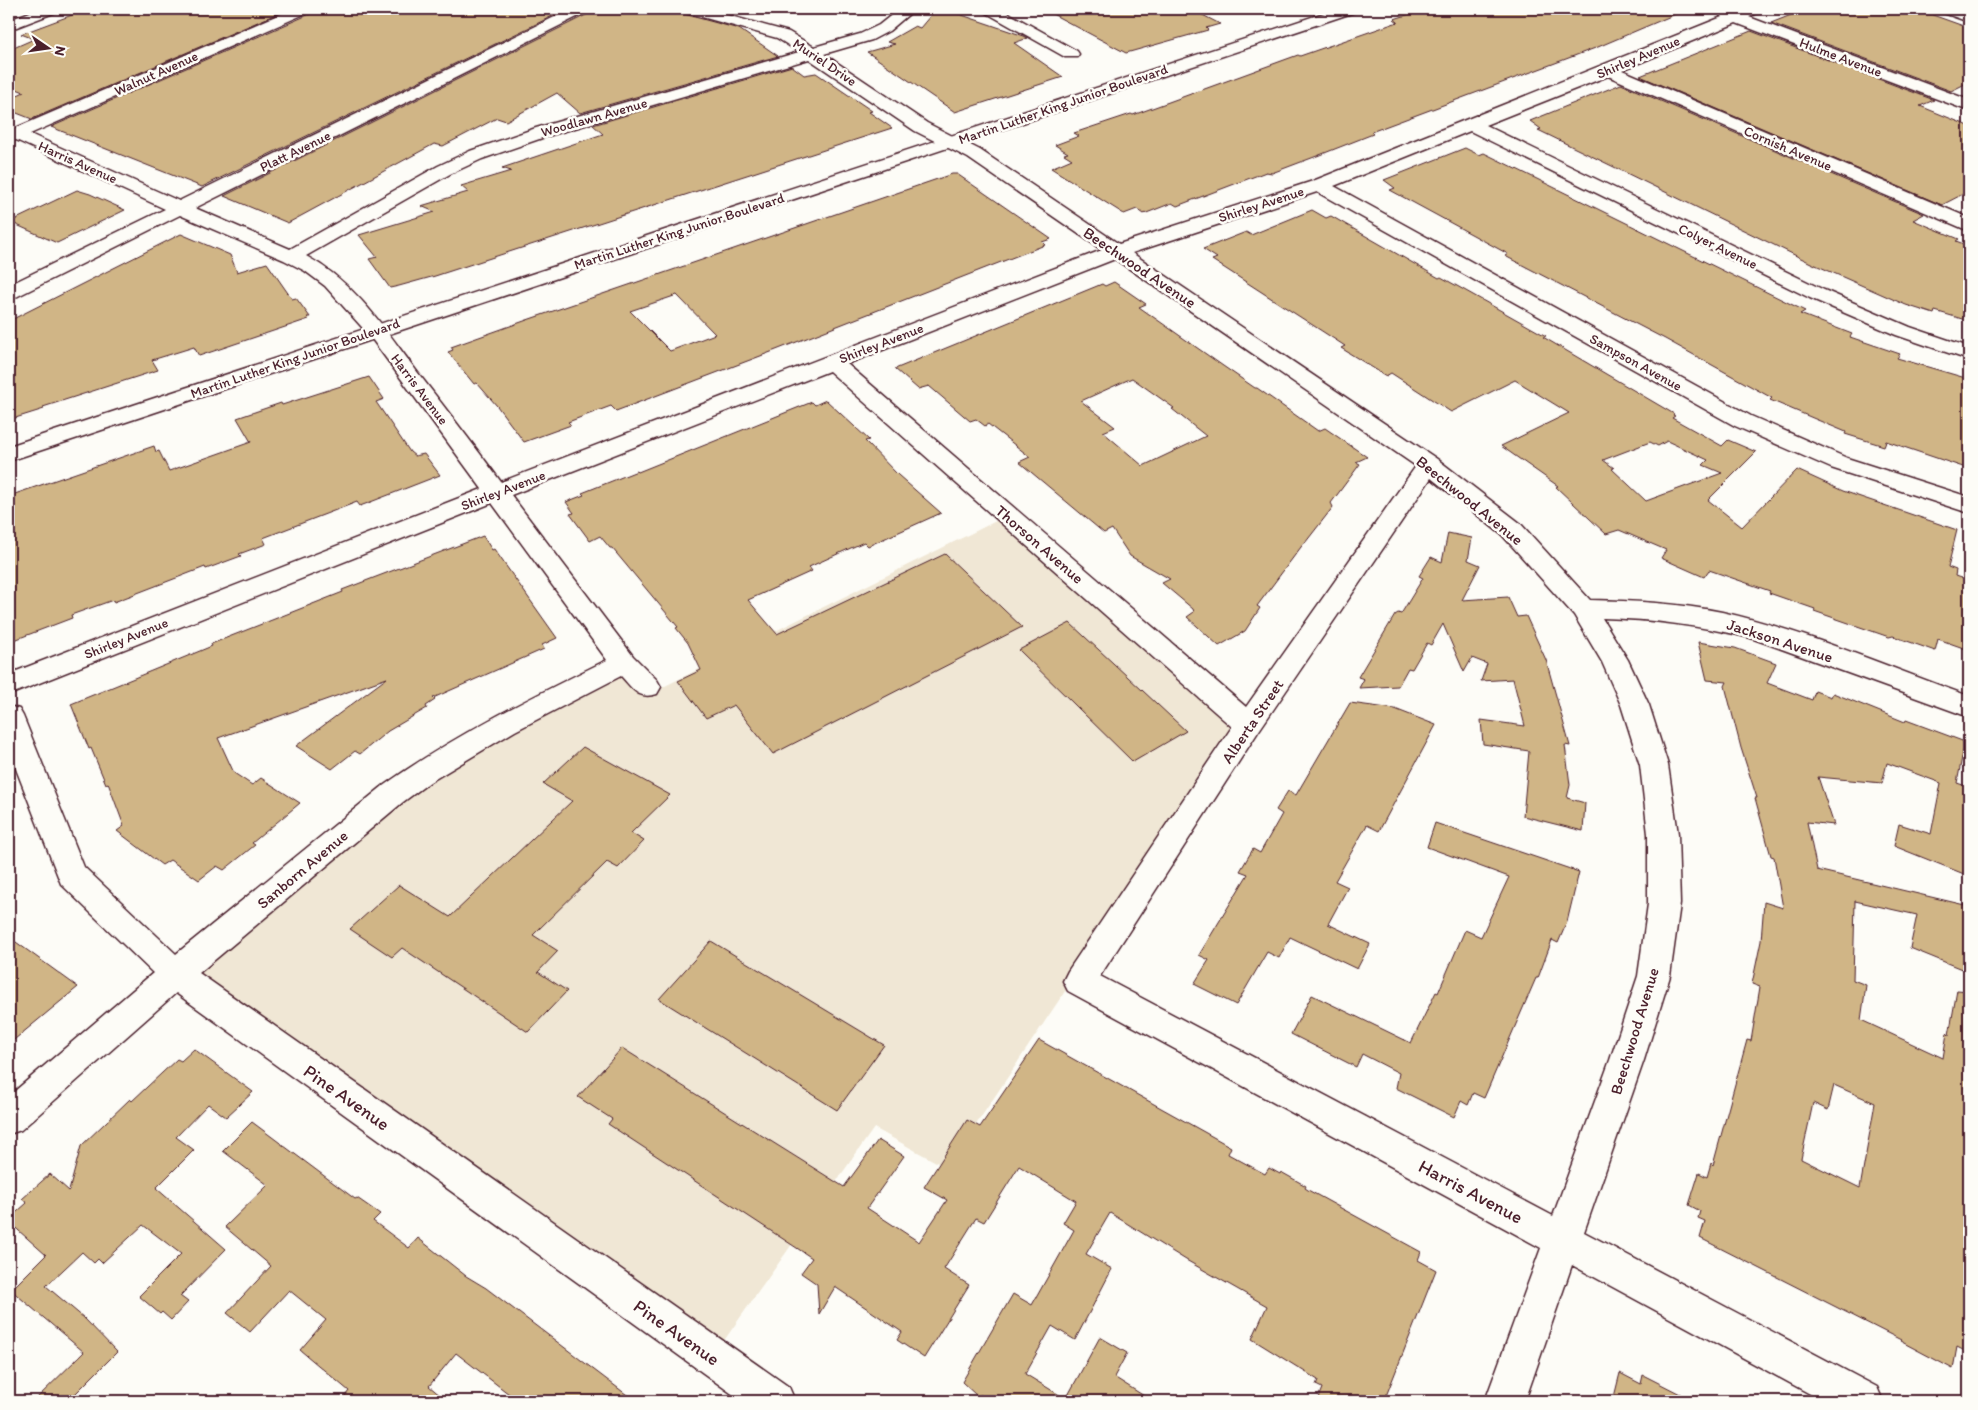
<svg xmlns="http://www.w3.org/2000/svg" width="1978" height="1410" viewBox="0 0 1978 1410" font-family="Itim,sans-serif">
  <style>
    .built { fill: #f0e7d5 }
    .building { fill: #d0b586; stroke: #4a1f2b; fill-rule: evenodd }
    .lines { fill: none; stroke-linecap: round; stroke-linejoin: round }
    .minor-casing { stroke: #4a1f2b; stroke-width: 3 }
    .major-casing { stroke: #4a1f2b; stroke-width: 3 }
    .minor { fill: #fdfcf7; fill-rule: evenodd }
    .major { fill: #fdfcf7; fill-rule: evenodd }
    .labels { text-anchor: middle; stroke-width: 5; stroke-linejoin: round; paint-order: stroke }
    .far-street-label { font-size: 14px; fill: #4a1f2b; stroke: #fdfcf7 }
    .street-label { font-size: 16px; fill: #4a1f2b; stroke: #fdfcf7 }
    .near-street-label { font-size: 19px; fill: #4a1f2b; stroke: #fdfcf7 }
  </style>
  <rect width="100%" height="100%" fill="#fdfcf7"/>
  <filter id="ink" filterUnits="userSpaceOnUse"><feTurbulence type="fractalNoise" baseFrequency=".02" numOctaves="2"/><feDisplacementMap in="SourceGraphic" scale="10" xChannelSelector="R" yChannelSelector="G"/><feConvolveMatrix kernelMatrix="1 2 1 2 8 2 1 2 1" color-interpolation-filters="sRGB"/></filter>
  <g filter="url(#ink)">
    <polygon class="built" points="1004,517 1242,726 947,1168 874,1128 718,1349 185,973 395,796 623,666 647,695"/>
    <g class="building">
      <polygon points="88,9 288,9 32,119 9,110 9,99 24,92 9,86 9,50 34,39 21,34"/>
      <polygon points="314,9 567,9 202,187 51,127 310,14"/>
      <polygon points="591,9 645,9 657,12 663,9 680,9 684,14 739,29 778,56 580,113 557,93 506,121 497,118 443,146 434,144 288,223 224,196 588,14"/>
      <polygon points="936,9 944,9 1024,36 1028,38 1014,43 1063,77 955,112 867,52 895,44 887,42 915,26 920,28"/>
      <polygon points="1043,9 1191,9 1220,24 1206,28 1208,30 1126,53"/>
      <polygon points="1426,9 1685,10 1598,47 1371,132 1373,134 1317,156 1272,173 1266,172 1177,206 1172,203 1144,214 1137,209 1124,214 1051,168 1072,159 1064,154 1068,153 1055,145 1079,136 1074,133 1131,114 1133,115 1298,55 1300,56 1398,22 1394,19"/>
      <polygon points="1806,9 1916,9 1969,28 1969,82 1951,91 1771,23"/>
      <polygon points="1751,31 1934,100 1920,106 1969,126 1969,191 1942,205 1640,76"/>
      <polygon points="792,66 804,75 816,73 872,111 869,112 892,128 435,276 399,286 390,288 369,259 377,257 359,235 435,212 421,206 468,192 461,186 511,171 502,168 603,134 593,125"/>
      <polygon points="1621,84 1924,214 1913,220 1959,239 1956,241 1969,246 1969,321 1935,311 1934,314 1906,305 1811,263 1538,130 1541,129 1530,121"/>
      <polygon points="1465,148 1479,155 1484,153 1805,311 1800,314 1852,334 1850,337 1900,354 1897,358 1969,379 1969,452 1966,468 1886,441 1884,446 1845,434 1846,432 1770,400 1772,398 1665,339 1505,256 1508,254 1390,190 1395,188 1384,180"/>
      <path d="M952,174H957L1051,239L1042,242L1045,245L1024,253L771,352L616,411L611,406L568,422L571,425L524,442L497,406L477,383L474,384L448,352L453,350L451,347L527,320ZM677,295L715,334L670,351L630,311Z"/>
      <polygon points="77,190 90,194 125,210 57,243 10,222"/>
      <path d="M1312,210L1326,218L1331,216L1439,278L1441,277L1546,336L1543,337L1674,414L1673,415L1675,416L1672,418L1722,446L1728,440L1756,452L1708,500L1742,527L1797,470L1843,491L1957,530L1948,567L1956,570L1955,576L1969,581V650L1938,639L1935,651L1893,636L1889,637L1814,611L1815,609L1769,593L1770,591L1709,570L1704,577L1661,558L1666,550L1619,530L1606,534L1556,487L1558,486L1501,446L1569,413L1515,380L1451,412L1391,373L1386,376L1341,348L1345,346L1212,260L1217,258L1203,249L1246,232L1251,235ZM1667,441L1708,460L1703,465L1722,473L1646,501L1612,469L1614,468L1603,460L1650,442L1658,446Z"/>
      <polygon points="181,234 230,255 237,272 267,263 292,299 296,298 310,317 307,317 309,319 199,356 194,347 152,360 158,370 43,407 44,409 9,420 9,321"/>
      <path d="M1114,282L1146,304L1139,307L1223,366L1255,388H1257L1318,431L1325,428L1367,457L1356,462L1360,464L1331,503L1333,507L1305,543H1304L1257,606L1260,608L1245,631L1219,646L1187,617L1194,612L1193,609L1162,583L1170,579L1130,556L1112,529L1104,533L1019,462L1030,457L988,424L985,426L976,419L970,421L929,386L918,389L895,369L1102,284L1105,286ZM1132,378L1174,408L1172,409L1206,436L1143,466L1103,432L1115,427L1081,401Z"/>
      <polygon points="369,377 384,399 376,402 410,452 415,456 424,454 440,475 368,503 360,506 357,502 263,538 266,544 239,554 241,556 206,569 205,567 114,602 113,600 71,615 72,618 9,642 9,496 154,446 156,452 159,451 169,471 251,442 237,418 281,403 282,405"/>
      <polygon points="826,400 869,440 865,441 898,475 941,513 868,546 864,542 809,567 812,571 748,600 777,634 945,554 1022,627 773,754 734,705 706,718 678,681 701,670 688,643 676,628 678,627 612,548 610,548 600,536 590,541 570,514 574,513 566,502 584,495 582,493 637,471 638,472 812,402 815,405"/>
      <polygon points="1448,533 1472,538 1468,560 1480,565 1462,600 1508,597 1517,617 1526,616 1546,660 1570,746 1565,745 1570,785 1567,798 1585,803 1583,831 1523,816 1529,751 1483,744 1481,720 1525,726 1513,679 1481,681 1487,664 1472,658 1464,672 1443,624 1431,645 1427,643 1412,669 1408,668 1398,686 1359,688 1364,679 1358,677 1395,615 1398,613 1401,614 1423,578 1419,576 1431,557 1442,562"/>
      <polygon points="483,536 492,550 494,549 557,638 542,645 544,649 433,698 435,700 426,706 427,708 388,731 360,754 355,751 332,769 296,746 387,678 218,738 234,773 252,785 261,778 300,803 252,843 255,845 224,870 217,866 199,880 170,860 162,865 117,831 124,826 108,783 106,784 91,748 89,749 71,704 212,646 211,644 343,592 342,590"/>
      <polygon points="1070,623 1186,731 1133,762 1019,650"/>
      <path d="M1698,642L1735,648L1776,663L1767,683L1812,700L1815,691L1831,697L1833,693L1905,722L1906,720L1965,742L1957,783L1969,787V876L1894,846L1899,824L1931,834L1941,783L1887,763L1882,783L1818,777L1834,825L1807,822L1817,870L1969,906V972L1910,948L1917,915L1855,901L1853,980L1866,985L1861,1020L1943,1058L1947,1033L1949,1035L1957,990L1969,991V1330L1965,1351L1957,1347L1953,1369L1900,1341L1901,1340L1700,1238L1705,1221L1698,1218L1700,1211L1689,1205L1699,1173L1707,1177L1711,1163L1713,1165L1747,1040L1751,1041L1760,987L1752,984L1761,941L1764,902L1783,908L1774,857L1771,856L1755,798H1757L1741,748L1725,686L1727,682L1707,680ZM1834,1085L1875,1103L1860,1188L1801,1159L1813,1103L1828,1110Z"/>
      <polygon points="1350,703 1395,709 1436,725 1379,831 1367,825 1335,881 1348,887 1328,924 1370,944 1357,969 1290,937 1279,958 1267,952 1236,1005 1194,984 1209,960 1199,955 1248,874 1240,871 1253,849 1260,853 1282,814 1276,810 1288,791 1296,795"/>
      <polygon points="583,747 670,795 631,833 644,841 618,868 607,862 533,935 558,951 538,972 567,991 528,1032 402,948 392,957 350,929 399,885 450,917 572,801 543,784"/>
      <polygon points="1435,823 1579,872 1567,922 1558,943 1552,940 1538,978 1536,978 1484,1098 1473,1093 1468,1105 1461,1101 1454,1117 1396,1088 1399,1073 1362,1054 1356,1067 1291,1034 1312,995 1411,1043 1436,992 1438,993 1465,930 1481,937 1509,877 1427,847"/>
      <polygon points="9,937 78,987 9,1044"/>
      <polygon points="711,941 884,1045 837,1110 659,999"/>
      <polygon points="1039,1040 1231,1147 1228,1154 1265,1174 1269,1168 1280,1174 1281,1172 1306,1186 1305,1188 1308,1190 1421,1252 1418,1260 1436,1270 1384,1401 1317,1401 1322,1388 1316,1385 1318,1380 1252,1339 1267,1306 1186,1260 1110,1213 1086,1254 1112,1269 1075,1340 1052,1326 1025,1374 1066,1399 1100,1337 1127,1353 1114,1377 1152,1401 990,1401 981,1395 977,1396 962,1382 1013,1294 1032,1305 1074,1230 1063,1223 1076,1201 1019,1166 984,1222 976,1218 944,1269 969,1285 924,1358 897,1340 902,1332 835,1287 819,1314 817,1284 801,1273 812,1258 608,1124 612,1119 578,1097 622,1048 844,1187 878,1140 904,1156 867,1208 919,1242 947,1200 924,1187 967,1120 980,1127"/>
      <polygon points="194,1049 253,1092 226,1117 208,1104 176,1137 194,1150 156,1188 226,1249 180,1296 188,1302 171,1320 162,1312 160,1314 139,1296 181,1254 143,1225 102,1263 98,1259 94,1263 82,1252 46,1286 84,1318 117,1352 68,1401 34,1401 84,1352 11,1290 46,1255 9,1222 9,1219 27,1203 22,1199 50,1174 69,1191 81,1146 130,1099 132,1101 177,1059 181,1061"/>
      <polygon points="252,1122 355,1199 357,1198 380,1214 373,1221 409,1248 418,1238 466,1276 486,1288 635,1401 518,1401 456,1353 429,1386 447,1401 341,1401 349,1391 300,1350 326,1320 289,1290 250,1332 227,1313 271,1266 225,1227 268,1185 223,1151"/>
      <polygon points="1620,1373 1641,1384 1643,1375 1694,1401 1613,1401"/>
    </g>
    <g class="lines">
      <defs>
        <g id="minor">
          <polygon points="38,9 59,9 56,12 9,30 9,20"/>
          <path d="M292,9H312L309,12L30,134L179,201L571,9H589L587,12L195,208L290,249L438,166L470,151L536,128L799,52L777,38L684,12L682,9H705L789,32L814,47L860,34L879,25L899,9H915L889,31L872,40L824,54L927,123L980,150L1119,244L1313,181L1722,17L1719,14L1722,11L1727,9L1735,12L1742,9H1762L1760,12L1749,17L1969,100V111L1736,23L1622,70L1969,218V231L1608,76L1485,125L1824,290L1910,327L1969,347V360L1896,335L1810,298L1470,131L1334,186L1751,416L1847,458L1969,497V513L1831,468L1735,426L1317,192L1132,253L1437,459L1520,523L1590,600C1634,601 1678,603 1722,612C1806,631 1888,667 1969,696V717L1751,638C1702,626 1653,619 1602,618L1628,660L1649,705L1668,765L1678,834L1680,904L1670,976L1644,1060L1584,1232L1877,1387L1883,1401H1823L1572,1265L1525,1401H1485L1541,1248L1068,991L1063,981L1068,971L1232,727L829,371L511,495L633,656L657,680L661,687L657,694C638,700 633,689 621,676L515,731L430,782L403,802L199,973L789,1387L795,1401H742L176,993L21,1130L9,1134V1096L153,973L61,884L9,751V706L19,709L23,716L84,867L176,954L383,786C453,736 530,698 607,660L492,503L9,695V674L482,489L369,335L325,286L305,271L284,260L180,215L16,297L9,299V285L165,209L16,140L9,142V126L16,128ZM809,59L915,131L968,158L1102,250L501,482C474,445 446,409 418,373C386,330 354,281 306,256L450,174L482,159L548,136ZM1115,259L1416,466L1246,707L847,364ZM1431,478L1502,535L1574,615L1602,662L1621,705L1640,765L1648,834V904L1638,976L1610,1060L1553,1216L1100,976L1258,732Z"/>
          <polygon points="982,9 1001,9 1077,51 1079,54 1077,57 1065,57 985,12"/>
          <polygon points="1938,9 1960,9 1969,12 1969,22 1941,12"/>
        </g>
        <polygon id="major" points="1336,9 1358,9 1355,12 9,461 9,446"/>
      </defs>
      <use href="#minor" class="minor-casing"/>
      <use href="#major" class="major-casing"/>
      <use href="#minor" class="minor"/>
      <use href="#major" class="major"/>
    </g>
  </g>
  <g class="labels">
    <g class="far-street-label">
      <text transform="translate(1638 57) rotate(-23)" y="5">Shirley Avenue</text>
      <text transform="translate(1841 57) rotate(21)" y="5">Hulme Avenue</text>
      <text transform="translate(825 62) rotate(34)" y="5">Muriel Drive</text>
      <text transform="translate(156 73) rotate(-24)" y="5">Walnut Avenue</text>
      <text transform="translate(1063 104) rotate(-19)" y="5">Martin Luther King Junior Boulevard</text>
      <text transform="translate(594 117) rotate(-16)" y="5">Woodlawn Avenue</text>
      <text transform="translate(1788 148) rotate(23)" y="5">Cornish Avenue</text>
      <text transform="translate(295 151) rotate(-26)" y="5">Platt Avenue</text>
      <text transform="translate(78 162) rotate(24)" y="5">Harris Avenue</text>
      <text transform="translate(1261 204) rotate(-18)" y="5">Shirley Avenue</text>
      <text transform="translate(679 231) rotate(-18)" y="5">Martin Luther King Junior Boulevard</text>
      <text transform="translate(1718 246) rotate(26)" y="5">Colyer Avenue</text>
      <text transform="translate(881 343) rotate(-21)" y="5">Shirley Avenue</text>
      <text transform="translate(295 358) rotate(-19)" y="5">Martin Luther King Junior Boulevard</text>
      <text transform="translate(1636 362) rotate(29)" y="5">Sampson Avenue</text>
      <text transform="translate(420 389) rotate(53)" y="5">Harris Avenue</text>
      <text transform="translate(503 490) rotate(-21)" y="5">Shirley Avenue</text>
      <text transform="translate(126 638) rotate(-22)" y="5">Shirley Avenue</text>
    </g>
    <g class="street-label">
      <text transform="translate(1140 267) rotate(34)" y="6">Beechwood Avenue</text>
      <text transform="translate(1470 500) rotate(39)" y="6">Beechwood Avenue</text>
      <text transform="translate(1040 544) rotate(41)" y="6">Thorson Avenue</text>
      <text transform="translate(1780 640) rotate(18)" y="6">Jackson Avenue</text>
      <text transform="translate(1252 721) rotate(-56)" y="6">Alberta Street</text>
      <text transform="translate(302 869) rotate(-40)" y="6">Sanborn Avenue</text>
      <text transform="translate(1634 1031) rotate(-73)" y="6">Beechwood Avenue</text>
    </g>
    <g class="near-street-label">
      <text transform="translate(347 1097) rotate(35)" y="7">Pine Avenue</text>
      <text transform="translate(1471 1191) rotate(28)" y="7">Harris Avenue</text>
      <text transform="translate(677 1332) rotate(35)" y="7">Pine Avenue</text>
    </g>
  </g>
  <rect width="1978" height="1410" fill="none" stroke="#fdfcf7" stroke-width="30"/>
  <rect x="15" y="15" width="1948" height="1380" fill="none" stroke="#4a1f2b" stroke-width="2" filter="url(#ink)"/>
  <g transform="translate(48 48) rotate(103)" stroke="#fdfcf7" stroke-width="4" paint-order="stroke">
  <path d="M0-4L9 19L0 12L-9 19Z" fill="#4a1f2b"/>
  <text y="-8" font-size="14" font-weight="bold" text-anchor="middle" fill="#4a1f2b">N</text>
  </g>
</svg>
